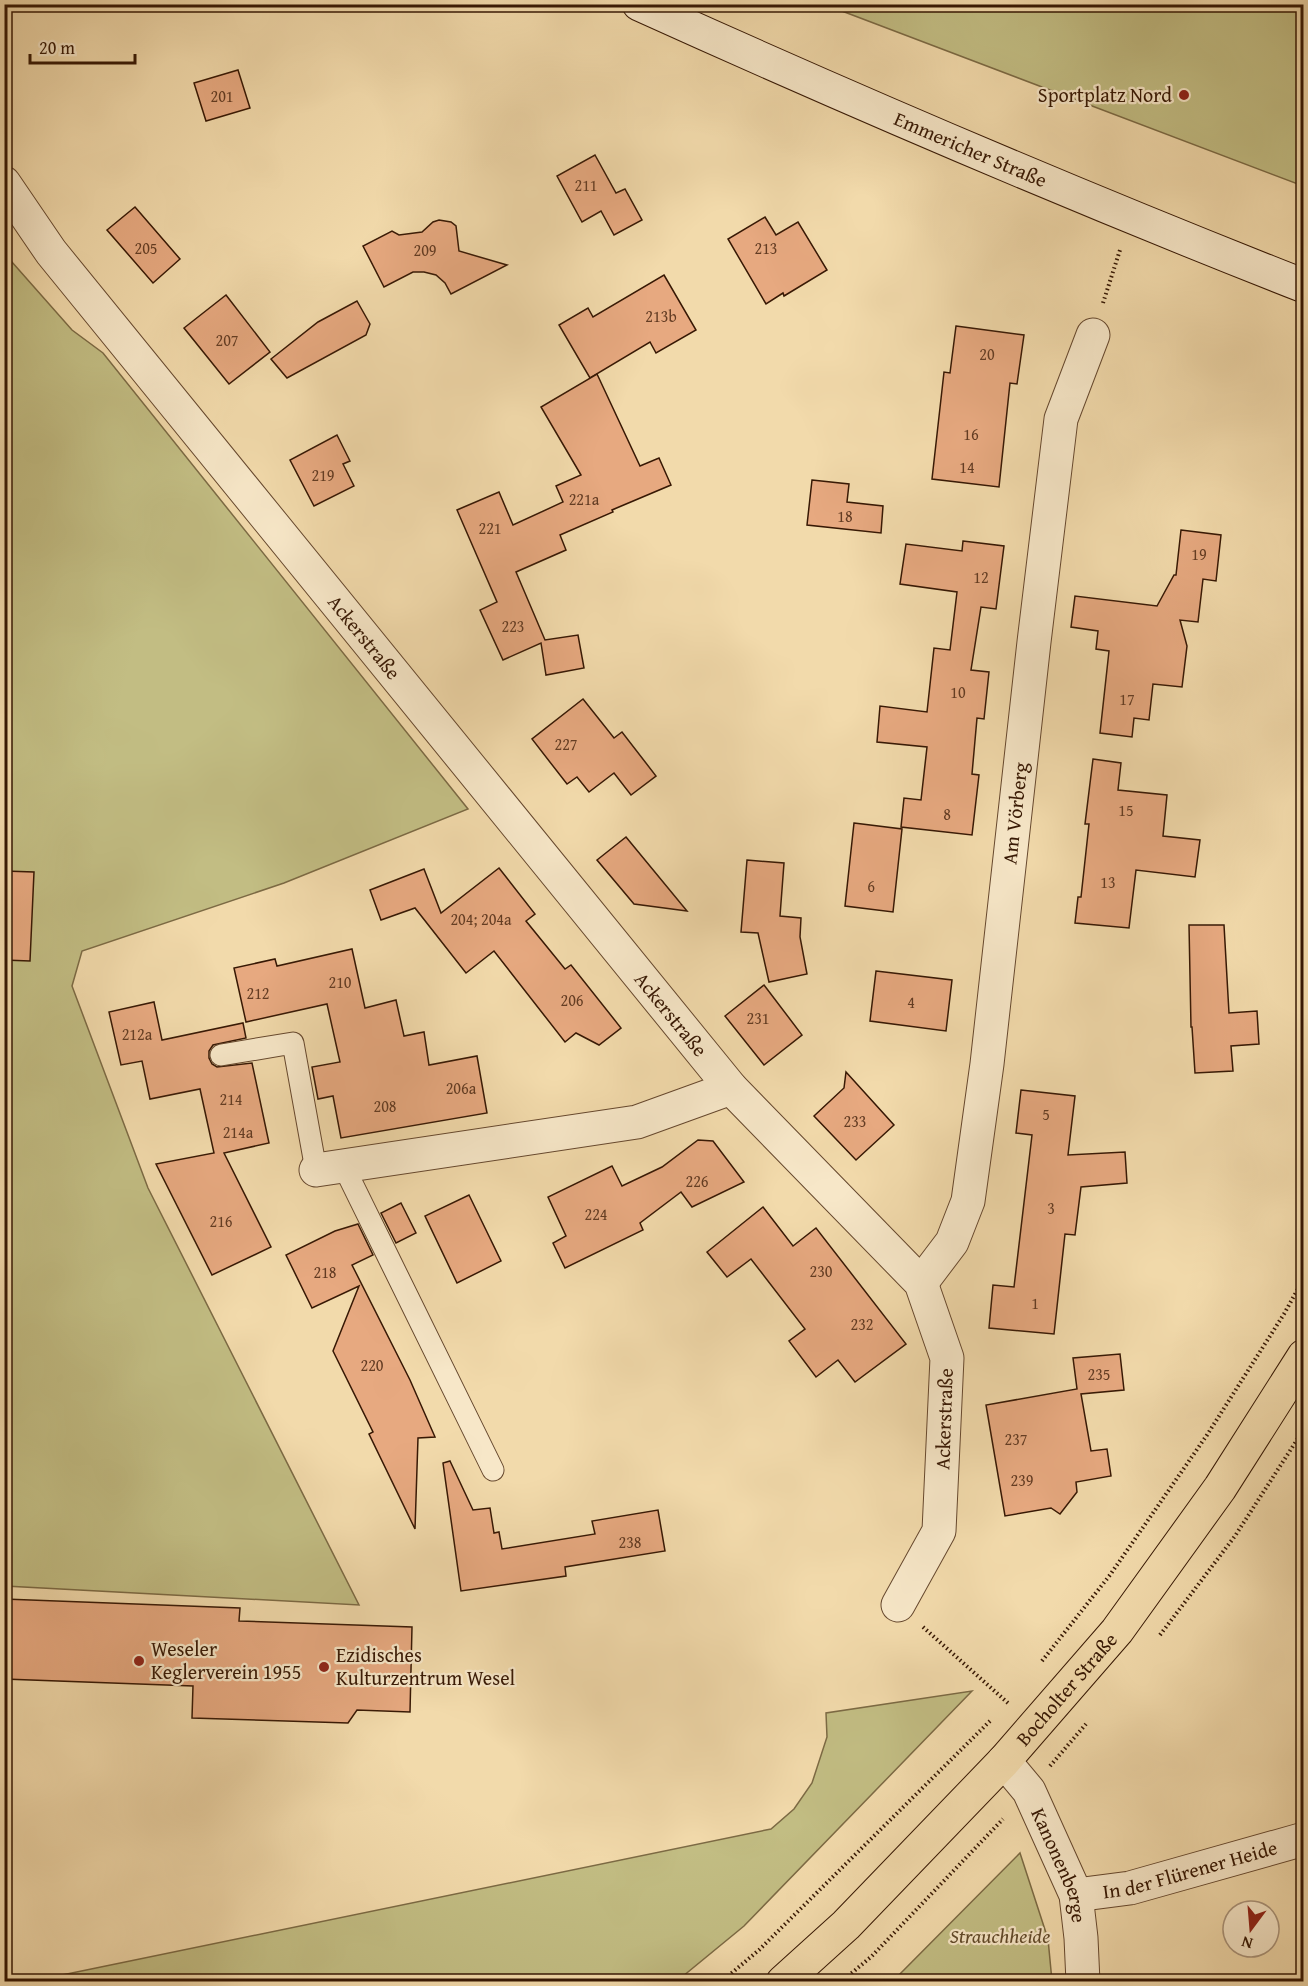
<svg xmlns="http://www.w3.org/2000/svg" width="1308" height="1986" viewBox="0 0 1308 1986" font-family="'Gentium Book Plus',serif">
  <style>
    .green { fill: #c2bd83; stroke: #7c6a44; stroke-width: 1.5 }
    .building { fill: #e7a980; stroke: #371804; stroke-width: 1.5 }
    .lines { fill: none; stroke-linecap: round; stroke-linejoin: round }
    .service-casing { stroke: #66482e; stroke-width: 23 }
    .minor-casing { stroke: #66482e; stroke-width: 35 }
    .secondary-casing { stroke: #371804; stroke-width: 35 }
    .primary-casing { stroke: #371804; stroke-width: 35 }
    .path { stroke: #371804; stroke-width: 4; stroke-dasharray: 1.5 3; stroke-linecap: butt }
    .service { stroke: #f7e7c8; stroke-width: 21 }
    .minor { stroke: #f7e7c8; stroke-width: 33 }
    .secondary { stroke: #f7e7c8; stroke-width: 33 }
    .primary { stroke: #f2daab; stroke-width: 33 }
    .poi-dot { fill: #8f2418; stroke: #f7e7c8; stroke-width: 2 }
    .labels { text-anchor: middle; stroke-width: 4.5; stroke-linejoin: round; paint-order: stroke }
    .number-label { font-size: 16px; fill: #633c23 }
    .poi-label { font-size: 20px; fill: #371804; stroke: #f7e7c8; text-anchor: start }
    .street-label { font-size: 20px; fill: #371804; stroke: #f7e7c8 }
    .park-label { font-size: 20px; font-style: italic; fill: #614a2a; stroke: #f7e7c8 }
  </style>
  <rect width="100%" height="100%" fill="#f2daab"/>
  <filter id="stains"><feTurbulence type="fractalNoise" baseFrequency=".00333" numOctaves="4"/><feColorMatrix values="0 0 0 0 .2 0 0 0 0 .09 0 0 0 0 .02 0 0 0 .5 -.17"/></filter>
  <radialGradient id="worn" r=".72"><stop offset=".6" stop-color="#630" stop-opacity="0"/><stop offset="1" stop-color="#630" stop-opacity=".3"/></radialGradient>
  <g class="green">
    <polygon points="826,5 1303,5 1303,186"/>
    <polygon points="4,253 72,330 103,353 468,809 284,883 82,951 72,986 148,1188 359,1605 5,1586"/>
    <polygon points="972,1691 744,1926 677,1981 33,1981 771,1829 794,1809 812,1783 827,1737 826,1713"/>
    <polygon points="1020,1853 1048,1939 1052,1981 893,1981"/>
  </g>
  <g class="building">
    <polygon points="238,70 250,108 206,121 194,83"/>
    <polygon points="595,155 616,193 625,189 642,220 614,235 601,211 582,222 557,176"/>
    <polygon points="135,207 180,259 153,283 107,230"/>
    <polygon points="765,217 776,235 798,222 827,270 784,296 783,293 766,304 728,239"/>
    <polygon points="439,220 451,222 456,226 459,251 507,265 451,294 445,283 436,275 424,272 413,272 384,287 363,246 392,231 399,235 422,232 433,222"/>
    <polygon points="664,275 696,330 656,353 650,342 590,378 559,325 588,308 593,317"/>
    <polygon points="226,295 270,352 229,384 184,328"/>
    <polygon points="357,301 370,324 366,335 287,378 271,359 318,322"/>
    <polygon points="956,326 1024,335 1017,384 1010,383 999,487 932,479 944,372 950,373"/>
    <polygon points="597,374 640,466 659,458 671,485 612,510 613,512 560,535 566,550 516,572 545,640 578,635 584,668 546,675 541,643 503,660 480,610 497,602 457,510 499,492 513,525 563,502 556,486 581,475 541,407"/>
    <polygon points="337,435 350,461 343,464 354,486 314,506 290,460"/>
    <polygon points="812,480 849,484 847,502 883,506 881,533 807,525"/>
    <polygon points="1181,530 1221,535 1216,581 1203,579 1198,622 1180,620 1187,646 1182,687 1153,684 1149,720 1134,718 1132,737 1100,733 1109,651 1096,649 1098,631 1071,627 1075,596 1157,606 1174,575 1176,575"/>
    <polygon points="963,541 1004,546 996,609 981,607 971,670 989,672 984,719 977,718 972,774 979,775 972,835 901,827 904,798 921,800 927,747 877,742 880,706 927,712 934,648 950,650 957,592 900,584 906,544 962,551"/>
    <polygon points="583,699 614,738 622,732 656,776 631,795 614,773 589,792 577,777 567,784 532,739"/>
    <polygon points="1093,759 1121,763 1118,790 1167,795 1163,836 1200,840 1195,877 1136,870 1129,928 1075,923 1078,897 1081,897 1089,824 1085,824"/>
    <polygon points="854,823 902,829 893,912 845,906"/>
    <polygon points="626,837 687,911 634,904 597,860"/>
    <polygon points="747,860 784,863 780,916 801,918 800,937 807,974 769,982 758,933 741,932"/>
    <polygon points="499,868 535,914 526,921 565,969 571,965 621,1028 599,1045 576,1033 565,1042 494,951 466,973 415,908 381,920 370,890 424,869 441,913"/>
    <polygon points="4,871 34,872 30,961 4,960"/>
    <polygon points="1189,925 1224,925 1229,1013 1257,1011 1259,1044 1231,1046 1233,1071 1195,1073 1192,1027 1191,1027"/>
    <polygon points="352,949 365,1008 396,1000 404,1036 424,1032 429,1065 477,1056 487,1113 341,1138 333,1096 318,1099 312,1067 340,1062 327,1004 246,1022 234,968 275,959 277,966"/>
    <polygon points="876,971 952,980 946,1031 870,1021"/>
    <polygon points="764,985 802,1035 764,1065 725,1016"/>
    <polygon points="154,1002 162,1040 243,1023 246,1038 213,1045 209,1051 209,1058 212,1064 217,1067 252,1063 269,1143 224,1153 271,1247 212,1275 156,1164 214,1153 200,1089 150,1099 142,1061 121,1065 109,1012"/>
    <polygon points="846,1072 894,1125 856,1160 814,1116 844,1088"/>
    <polygon points="1021,1090 1075,1096 1068,1155 1125,1152 1127,1183 1081,1187 1075,1235 1065,1234 1054,1334 989,1328 993,1285 1014,1287 1032,1135 1016,1133"/>
    <polygon points="698,1140 713,1141 744,1182 692,1207 681,1192 640,1223 643,1230 565,1268 553,1243 566,1236 548,1197 612,1166 622,1186 662,1167"/>
    <polygon points="469,1195 501,1261 457,1283 425,1216"/>
    <polygon points="401,1203 416,1233 396,1243 381,1213"/>
    <polygon points="763,1207 793,1246 816,1228 906,1344 855,1382 838,1360 816,1377 789,1341 805,1329 751,1259 727,1277 707,1252"/>
    <polygon points="358,1224 373,1255 352,1265 410,1380 435,1437 418,1438 415,1529 369,1434 373,1432 333,1351 359,1286 312,1308 286,1255 335,1231"/>
    <polygon points="1120,1354 1124,1390 1081,1394 1091,1451 1107,1449 1111,1476 1076,1482 1077,1492 1060,1514 1051,1508 1005,1516 986,1405 1077,1389 1073,1358"/>
    <polygon points="450,1461 473,1510 490,1508 494,1533 499,1532 502,1549 595,1534 592,1521 658,1510 665,1551 565,1567 566,1576 461,1591 443,1463"/>
    <polygon points="4,1599 240,1608 239,1621 412,1627 410,1712 357,1710 348,1723 192,1718 193,1686 4,1679"/>
  </g>
  <g class="lines">
    <defs>
      <g id="service">
        <polyline points="221,1055 293,1043 316,1170"/>
        <polyline points="343,1165 493,1470"/>
      </g>
      <g id="minor">
        <path id="s1" d="M4,183L51,252L731,1088L921,1283L947,1358L939,1531L898,1605"/>
        <polyline points="316,1170 637,1122 731,1088"/>
        <path id="s2" d="M921,1283L952,1242L968,1201L987,1064L1034,642L1061,419L1093,335"/>
        <path id="s3" d="M1004,1761L1029,1791L1076,1895L1081,1938L1083,1982"/>
        <path id="s4" d="M1076,1895L1130,1888L1304,1839"/>
      </g>
      <g id="secondary">
        <path id="s5" d="M639,4C858,103 1080,198 1304,286"/>
      </g>
      <g id="primary">
        <path id="s6" d="M783,1982L846,1925L1004,1761L1117,1631L1220,1488L1304,1356"/>
      </g>
    </defs>
    <use href="#service" class="service-casing"/>
    <use href="#minor" class="minor-casing"/>
    <use href="#secondary" class="secondary-casing"/>
    <use href="#primary" class="primary-casing"/>
    <g class="path">
      <polyline points="1103,303 1120,250"/>
      <polyline points="923,1627 1009,1704"/>
      <polyline points="1160,1635 1235,1536 1304,1429"/>
      <polyline points="1042,1661 1110,1575 1207,1435 1284,1314 1304,1278"/>
      <polyline points="1050,1766 1086,1724"/>
      <polyline points="721,1982 759,1950 990,1721"/>
      <polyline points="841,1982 872,1956 1003,1819"/>
    </g>
    <use href="#service" class="service"/>
    <use href="#minor" class="minor"/>
    <use href="#secondary" class="secondary"/>
    <use href="#primary" class="primary"/>
  </g>
  <g class="poi-dot">
    <circle cx="1184" cy="95" r="6"/>
    <circle cx="139" cy="1661" r="6"/>
    <circle cx="324" cy="1667" r="6"/>
  </g>
  <g class="labels">
    <g class="number-label">
      <text x="222" y="102">201</text>
      <text x="586" y="191">211</text>
      <text x="146" y="254">205</text>
      <text x="766" y="254">213</text>
      <text x="425" y="256">209</text>
      <text x="661" y="322">213b</text>
      <text x="227" y="346">207</text>
      <text x="987" y="360">20</text>
      <text x="971" y="440">16</text>
      <text x="967" y="473">14</text>
      <text x="323" y="481">219</text>
      <text x="584" y="505">221a</text>
      <text x="845" y="522">18</text>
      <text x="490" y="534">221</text>
      <text x="1199" y="560">19</text>
      <text x="981" y="583">12</text>
      <text x="513" y="632">223</text>
      <text x="958" y="698">10</text>
      <text x="1127" y="705">17</text>
      <text x="566" y="750">227</text>
      <text x="1126" y="816">15</text>
      <text x="947" y="820">8</text>
      <text x="1108" y="888">13</text>
      <text x="871" y="892">6</text>
      <text x="481" y="925">204; 204a</text>
      <text x="340" y="988">210</text>
      <text x="258" y="999">212</text>
      <text x="572" y="1006">206</text>
      <text x="911" y="1008">4</text>
      <text x="758" y="1024">231</text>
      <text x="137" y="1040">212a</text>
      <text x="461" y="1094">206a</text>
      <text x="231" y="1105">214</text>
      <text x="385" y="1112">208</text>
      <text x="1046" y="1120">5</text>
      <text x="855" y="1127">233</text>
      <text x="238" y="1138">214a</text>
      <text x="697" y="1187">226</text>
      <text x="1051" y="1214">3</text>
      <text x="596" y="1220">224</text>
      <text x="221" y="1227">216</text>
      <text x="821" y="1277">230</text>
      <text x="325" y="1278">218</text>
      <text x="1035" y="1309">1</text>
      <text x="862" y="1330">232</text>
      <text x="372" y="1371">220</text>
      <text x="1099" y="1380">235</text>
      <text x="1016" y="1445">237</text>
      <text x="1022" y="1486">239</text>
      <text x="630" y="1548">238</text>
    </g>
    <g class="poi-label">
      <text x="1172" y="102" text-anchor="end">Sportplatz Nord</text>
      <text x="151" y="1656">Weseler<tspan x="151" dy="23">Keglerverein 1955</tspan></text>
      <text x="336" y="1662">Ezidisches<tspan x="336" dy="23">Kulturzentrum Wesel</tspan></text>
    </g>
    <g class="street-label">
      <text dy="7" stroke="none"><textPath href="#s5" startOffset="362">Emmericher Straße</textPath></text>
      <text dy="7" stroke="none"><textPath href="#s1" startOffset="580">Ackerstraße</textPath></text>
      <text dy="7" stroke="none"><textPath href="#s2" startOffset="486">Am Vörberg</textPath></text>
      <text dy="7" stroke="none"><textPath href="#s1" startOffset="1066">Ackerstraße</textPath></text>
      <text transform="translate(944 1419) rotate(-88)" y="7">Ackerstraße</text>
      <text dy="7" stroke="none"><textPath href="#s6" startOffset="408">Bocholter Straße</textPath></text>
      <text dy="7" stroke="none"><textPath href="#s3" startOffset="120">Kanonenberge</textPath></text>
      <text dy="7" stroke="none"><textPath href="#s4" startOffset="117">In der Flürener Heide</textPath></text>
    </g>
    <g class="park-label">
      <text x="1000" y="1943">Strauchheide</text>
    </g>
  </g>
  <rect width="1308" height="1986" fill="none" stroke="#f2daab" stroke-width="24"/>
  <rect x="6" y="6" width="1296" height="1974" fill="none" stroke="#371804" stroke-width="3"/>
  <rect x="12" y="12" width="1284" height="1962" fill="none" stroke="#371804" stroke-width="1.5"/>
  <g transform="translate(1251 1929) rotate(196)"><circle r="28" fill="#f7e7c8" stroke="#aa947a" stroke-width="1.5"/>
  <path d="M0-4.5L10 22L0 15L-10 22Z" fill="#8f2418"/>
  <text y="-9" font-size="16" font-weight="bold" text-anchor="middle" fill="#371804">N</text>
  </g>
  <path d="M30 54v9h105v-9" fill="none" stroke="#371804" stroke-width="3"/>
  <text x="39" y="54" font-size="18" fill="#371804" stroke="#f7e7c8" stroke-width="4.5" paint-order="stroke">20 m</text>
  <rect width="100%" height="100%" filter="url(#stains)"/>
  <rect width="100%" height="100%" fill="url(#worn)"/>
</svg>
